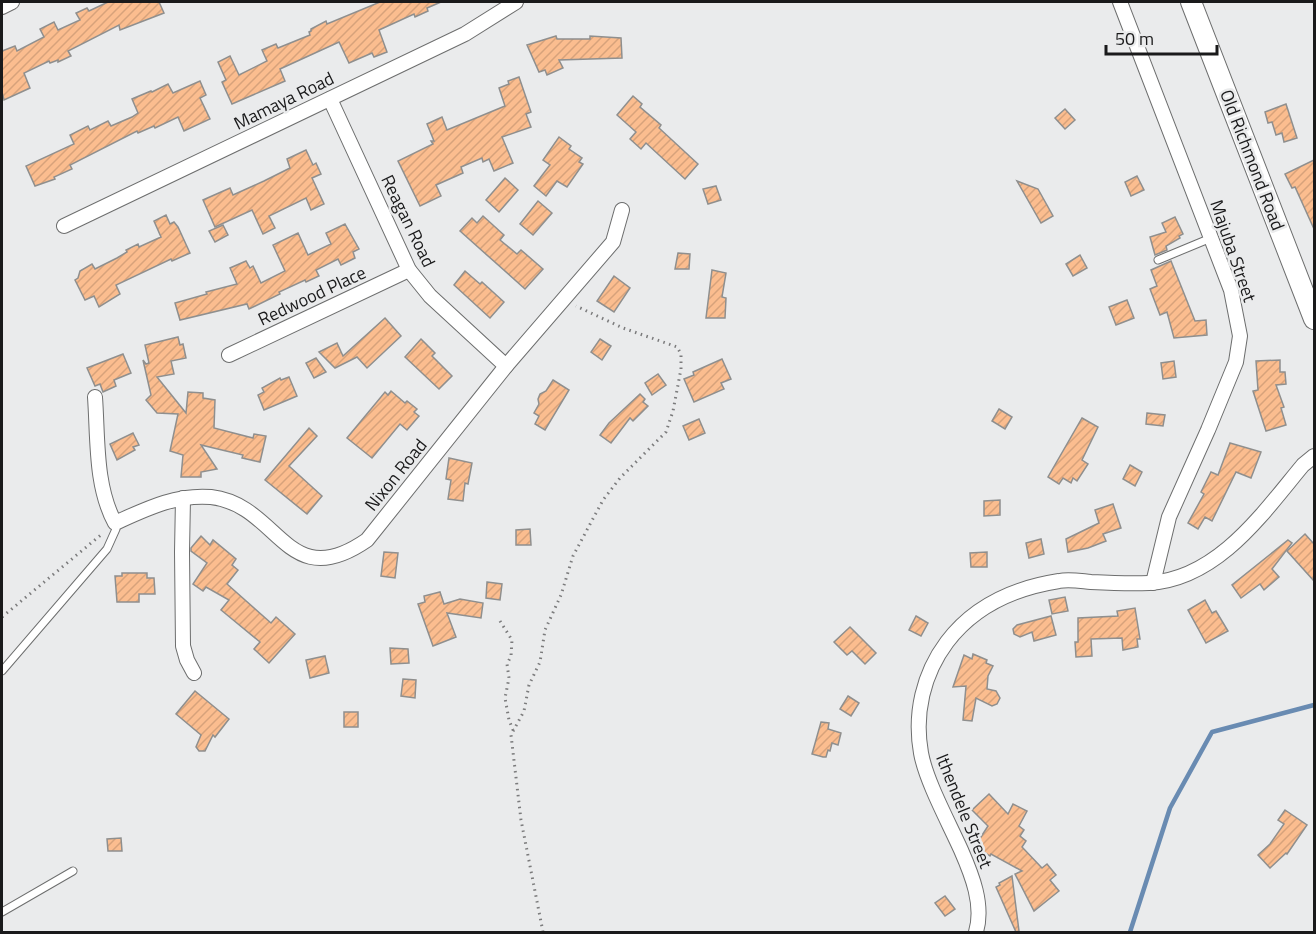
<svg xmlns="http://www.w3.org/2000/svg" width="1316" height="934" viewBox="0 0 1316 934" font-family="'Titillium Web',sans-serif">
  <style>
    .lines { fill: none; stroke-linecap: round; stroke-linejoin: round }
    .stream { stroke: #698bb2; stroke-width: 4.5 }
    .building { fill: url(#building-hatch); stroke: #8f8f8e; stroke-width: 1.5 }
    .lane-casing { stroke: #6d6e6e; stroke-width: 9 }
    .street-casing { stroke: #6d6e6e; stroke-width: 16 }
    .secondary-casing { stroke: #6d6e6e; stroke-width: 22 }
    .path { stroke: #7b7b7c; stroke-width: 3; stroke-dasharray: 1.5 4.5; stroke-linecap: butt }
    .lane { stroke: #fff; stroke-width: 7 }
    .street { stroke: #fff; stroke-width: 14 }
    .secondary { stroke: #fff; stroke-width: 20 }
    .labels { text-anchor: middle; stroke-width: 5; stroke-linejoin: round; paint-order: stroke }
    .street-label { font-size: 18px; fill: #1a1a1b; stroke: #eaebec }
  </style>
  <defs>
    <pattern id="building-hatch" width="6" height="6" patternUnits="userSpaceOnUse" patternTransform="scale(1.5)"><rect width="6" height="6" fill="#fbbd8f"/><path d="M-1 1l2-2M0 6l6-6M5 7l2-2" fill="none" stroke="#d7a27b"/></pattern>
  </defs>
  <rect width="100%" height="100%" fill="#eaebec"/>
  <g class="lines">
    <polyline class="stream" points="1130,932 1170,808 1212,732 1314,705"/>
  </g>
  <g class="building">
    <polygon points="108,2 159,2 164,13 120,30 119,25 68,51 71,56 58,62 58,60 50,63 49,61 24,73 30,88 4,100 2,92 2,51 15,46 17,51 44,37 40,29 54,22 58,30 80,20 76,13 87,8 89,11"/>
    <polygon points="380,2 441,2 427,8 428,11 415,17 414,14 379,30 387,52 374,57 372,53 349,63 339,42 280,69 285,81 232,104 222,82 226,80 218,62 230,56 239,75 267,61 262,50 276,44 278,48 310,35 309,32 311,31 311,29 326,21 327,24"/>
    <polygon points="556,36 557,39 590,39 590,36 621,38 622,58 559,60 563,68 547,75 545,70 539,72 527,45"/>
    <polygon points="519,77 531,112 526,114 531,127 502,137 513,163 494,171 489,159 483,162 482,158 461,167 463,173 436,185 441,196 420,206 398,161 433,144 431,141 434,141 427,124 442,117 447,130 505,106 499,88 509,84 508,81"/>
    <polygon points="200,81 206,95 200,98 210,119 184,131 178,117 155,128 154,126 138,133 137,131 70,165 72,169 54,177 55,179 35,186 26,166 74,144 70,135 88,126 90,130 108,121 111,126 132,117 138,113 132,99 151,91 152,92 168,84 173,93"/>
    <polygon points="633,96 642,104 640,107 661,125 659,128 698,164 685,179 646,143 641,149 630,139 636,132 617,115"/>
    <polygon points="1286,104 1297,138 1284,142 1282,133 1276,135 1272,122 1268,123 1265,112"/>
    <polygon points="1065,109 1075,120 1065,129 1055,118"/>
    <polygon points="559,137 571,146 569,149 582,158 579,162 583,164 567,187 557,181 546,196 534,186 550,165 543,160"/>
    <polygon points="306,150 313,165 316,163 321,174 312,178 324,204 311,210 306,198 269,216 275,228 263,234 252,210 215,227 203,200 230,188 233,195 264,181 290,168 287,159"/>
    <polygon points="1314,160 1314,229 1295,187 1292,188 1285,174"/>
    <polygon points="1137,176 1144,190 1131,196 1125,182"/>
    <polygon points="505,178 518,190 499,212 486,200"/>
    <polygon points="1017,181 1038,189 1053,216 1041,223"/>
    <polygon points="716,186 721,200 708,204 703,189"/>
    <polygon points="538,201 552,213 533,235 520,224"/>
    <polygon points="166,215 170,224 174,222 178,227 190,253 172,261 171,259 116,285 120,294 99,307 94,296 85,300 75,280 78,278 80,271 92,264 95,269 117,258 127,252 126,250 138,244 139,247 161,237 154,221"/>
    <polygon points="483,216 504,235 500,240 517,254 521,250 543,269 525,289 460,231 472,218 477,223"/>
    <polygon points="1175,217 1183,234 1179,236 1180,238 1166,246 1167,250 1155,255 1150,237 1166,232 1162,223"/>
    <polygon points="345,224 359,249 353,252 355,258 341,265 338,259 316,270 319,276 306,282 305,280 279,292 280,294 249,309 247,304 180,320 175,303 207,294 206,292 237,284 230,268 246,261 250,268 253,266 261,283 285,271 273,245 298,233 308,255 331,244 326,233"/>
    <polygon points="223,225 228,235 215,242 209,231"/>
    <polygon points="678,253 690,254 689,269 675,269"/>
    <polygon points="1080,255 1087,268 1073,276 1066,264"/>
    <polygon points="1171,261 1195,321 1206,320 1207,335 1174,338 1167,312 1160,315 1150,289 1157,286 1151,270"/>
    <polygon points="712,270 726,273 722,297 726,298 725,318 706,318"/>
    <polygon points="465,271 480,284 482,282 504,302 490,318 454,285"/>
    <polygon points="614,276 630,288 614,312 597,301"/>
    <polygon points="1127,300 1134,318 1116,325 1109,307"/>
    <polygon points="385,318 401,336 367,368 357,357 335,368 319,352 337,343 343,356"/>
    <polygon points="178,337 180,345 183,344 186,358 171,361 174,374 157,377 186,413 188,392 203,393 203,398 215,400 214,428 253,438 254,434 266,436 260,462 242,458 243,455 201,445 217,469 201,472 201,477 181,477 183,455 170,451 178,414 157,413 146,400 151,395 143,360 146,364 149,363 145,345"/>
    <polygon points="421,339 435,353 432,356 452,376 439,389 405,357"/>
    <polygon points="600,339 611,346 602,360 591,352"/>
    <polygon points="123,354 131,373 114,380 116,386 103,392 100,384 95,386 87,368"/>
    <polygon points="316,358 326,372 314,378 306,363"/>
    <polygon points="722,359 731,379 721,383 724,389 694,402 684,379 694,375 693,372"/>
    <polygon points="1280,360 1280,372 1285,372 1286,384 1276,385 1284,407 1281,408 1286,425 1266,431 1253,391 1258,390 1256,361"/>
    <polygon points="1174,361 1176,377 1163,379 1161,363"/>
    <polygon points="658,374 666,385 652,395 645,383"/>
    <polygon points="289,377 297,396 264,410 258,395 264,392 262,388 280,378 281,380"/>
    <polygon points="553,380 569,390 545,430 535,424 539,416 534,413 539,404 538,399 540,394 546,391"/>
    <polygon points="391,391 405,403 407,401 417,409 414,412 419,416 407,430 400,424 372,458 347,438 385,392 388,395"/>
    <polygon points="640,394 645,399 643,402 648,406 633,421 630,418 611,443 600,435 609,423"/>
    <polygon points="999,409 1012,417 1005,429 992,421"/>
    <polygon points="1147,413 1165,415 1163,426 1146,424"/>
    <polygon points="1082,418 1098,427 1082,460 1088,464 1077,481 1073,478 1071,483 1063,478 1059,484 1048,477"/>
    <polygon points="699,419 705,433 689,440 683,426"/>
    <polygon points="309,428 317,436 289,466 322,496 307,514 265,480"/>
    <polygon points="133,433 139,445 133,447 135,450 117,460 110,444"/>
    <polygon points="1230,443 1261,452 1251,478 1236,472 1212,521 1205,517 1198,529 1188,523 1204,494 1201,492 1211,472 1218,475"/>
    <polygon points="449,458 472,463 468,484 465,483 463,501 448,499 451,480 446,479"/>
    <polygon points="1130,465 1142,472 1135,486 1123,479"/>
    <polygon points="1000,500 1000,515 984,516 984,501"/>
    <polygon points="1113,504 1121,528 1103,534 1106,541 1088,548 1068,552 1066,539 1099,523 1095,510"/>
    <polygon points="530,529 531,545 516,545 516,530"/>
    <polygon points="1305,534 1314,544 1314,581 1287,551"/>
    <polygon points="201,536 210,545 213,540 236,559 232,565 238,570 227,584 271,623 276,617 295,634 269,663 254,649 260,642 221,610 229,600 206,587 203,591 193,584 207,563 191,551 191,548"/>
    <polygon points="1041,539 1044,554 1029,558 1026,543"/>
    <polygon points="1288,540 1292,543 1272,569 1279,577 1264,590 1260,584 1241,598 1232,585"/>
    <polygon points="384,552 398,553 395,578 381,576"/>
    <polygon points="987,552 987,567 971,567 970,553"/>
    <polygon points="122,573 147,573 147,578 154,578 155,594 139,594 139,602 117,602 115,576 122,576"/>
    <polygon points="487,582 502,584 500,600 486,598"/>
    <polygon points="440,592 444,604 460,599 483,603 481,618 447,613 456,637 433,646 418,604 425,602 424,596"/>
    <polygon points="1065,597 1068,611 1052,614 1049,600"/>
    <polygon points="1205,600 1212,613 1216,611 1228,631 1206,643 1188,610"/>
    <polygon points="1135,608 1140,639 1137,639 1138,647 1123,650 1122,638 1091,639 1092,656 1076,657 1075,642 1078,642 1078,618 1118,616 1117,611"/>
    <polygon points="916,616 928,623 921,636 909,630"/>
    <polygon points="1051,616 1056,635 1034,641 1032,632 1020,637 1014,634 1013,629 1017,625"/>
    <polygon points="850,627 876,653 865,664 852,651 847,655 834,642"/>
    <polygon points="390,648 408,649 409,663 391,664"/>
    <polygon points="973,654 987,660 986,663 993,666 988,676 987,689 996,691 1000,698 997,704 992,706 976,698 972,721 963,720 966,686 953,687 964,655 972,659"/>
    <polygon points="325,656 329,673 310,678 306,660"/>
    <polygon points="403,679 416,680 415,698 401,696"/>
    <polygon points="195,691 229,719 215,737 213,735 205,751 199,751 196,747 201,735 176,714"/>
    <polygon points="848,696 859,703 851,716 840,709"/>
    <rect x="344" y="712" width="14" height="15"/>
    <polygon points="821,722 829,723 828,729 841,733 838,745 832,743 830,751 828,750 826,757 823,757 812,754"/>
    <polygon points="989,794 1008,814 1013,804 1027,811 1019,826 1024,830 1020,836 1026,841 1022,847 1042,868 1047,864 1056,875 1050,880 1059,891 1034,911 1015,874 1022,871 991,854 990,856 975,846 988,826 972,810"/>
    <polygon points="1285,810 1307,825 1287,854 1286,853 1270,868 1258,855 1270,844 1284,824 1278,820"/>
    <polygon points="121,838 122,851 108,851 107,839"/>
    <polygon points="1012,876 1019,931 1016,932 996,887 1000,885 999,883"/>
    <polygon points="945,896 955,909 945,916 935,903"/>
  </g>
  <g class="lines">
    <defs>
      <g id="lane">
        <polyline points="1158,260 1211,238"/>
        <polyline points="2,671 107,549 116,529 115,523"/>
        <polyline points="2,912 73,871"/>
      </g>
      <g id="street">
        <polyline points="1120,2 1231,290 1240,336 1236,362 1208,430 1169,517 1153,583"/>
        <polyline points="2,7 12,2"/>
        <polyline points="330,99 409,270 430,296 506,366"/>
        <polyline points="64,226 465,34 516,2"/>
        <polyline points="229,355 409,270"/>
        <path d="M95,397C98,439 95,486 115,523C146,509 176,494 211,497C280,505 286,596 367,540L506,366L613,242L622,210"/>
        <polyline points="183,498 182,552 183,646 187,660 194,673"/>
        <path d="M976,932C984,905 972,875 961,850C949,823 926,781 921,753C914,714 923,674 947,642C975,605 1014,588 1059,581C1069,579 1080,581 1091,582C1110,583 1130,584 1149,583C1218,579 1263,513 1303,465L1314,456"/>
      </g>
      <polyline id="secondary" points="1191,2 1314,319"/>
    </defs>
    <use href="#lane" class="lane-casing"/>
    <use href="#street" class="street-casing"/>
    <use href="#secondary" class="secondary-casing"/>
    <g class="path">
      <polyline points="2,617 102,534"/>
      <polyline points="500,621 512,640 511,656 507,664 509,678 505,698 509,720 513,730"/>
      <polyline points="543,932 521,820 511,735 524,711 529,685 540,662 545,630 561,595 573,556 603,500 620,478 666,432 673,411 681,369 681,354 677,347 623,328 576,306"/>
    </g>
    <use href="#lane" class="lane"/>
    <use href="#street" class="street"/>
    <use href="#secondary" class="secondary"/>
  </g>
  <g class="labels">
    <g class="street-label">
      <text transform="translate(284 101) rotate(-26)" y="6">Mamaya Road</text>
      <text transform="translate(1252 160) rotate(69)" y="6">Old Richmond Road</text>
      <text transform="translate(408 221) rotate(64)" y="6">Reagan Road</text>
      <text transform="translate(1233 251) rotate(71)" y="6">Majuba Street</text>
      <text transform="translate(312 296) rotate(-25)" y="6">Redwood Place</text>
      <text transform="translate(396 475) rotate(-51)" y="6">Nixon Road</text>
      <text transform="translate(964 811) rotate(68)" y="6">Ithendele Street</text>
    </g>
  </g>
  <rect width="1316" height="934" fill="none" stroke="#1a1a1b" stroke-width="6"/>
  <path d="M1106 45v9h111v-9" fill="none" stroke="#1a1a1b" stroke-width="3"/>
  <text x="1115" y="45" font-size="18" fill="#1a1a1b" stroke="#eaebec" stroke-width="4.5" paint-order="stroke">50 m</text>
</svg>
